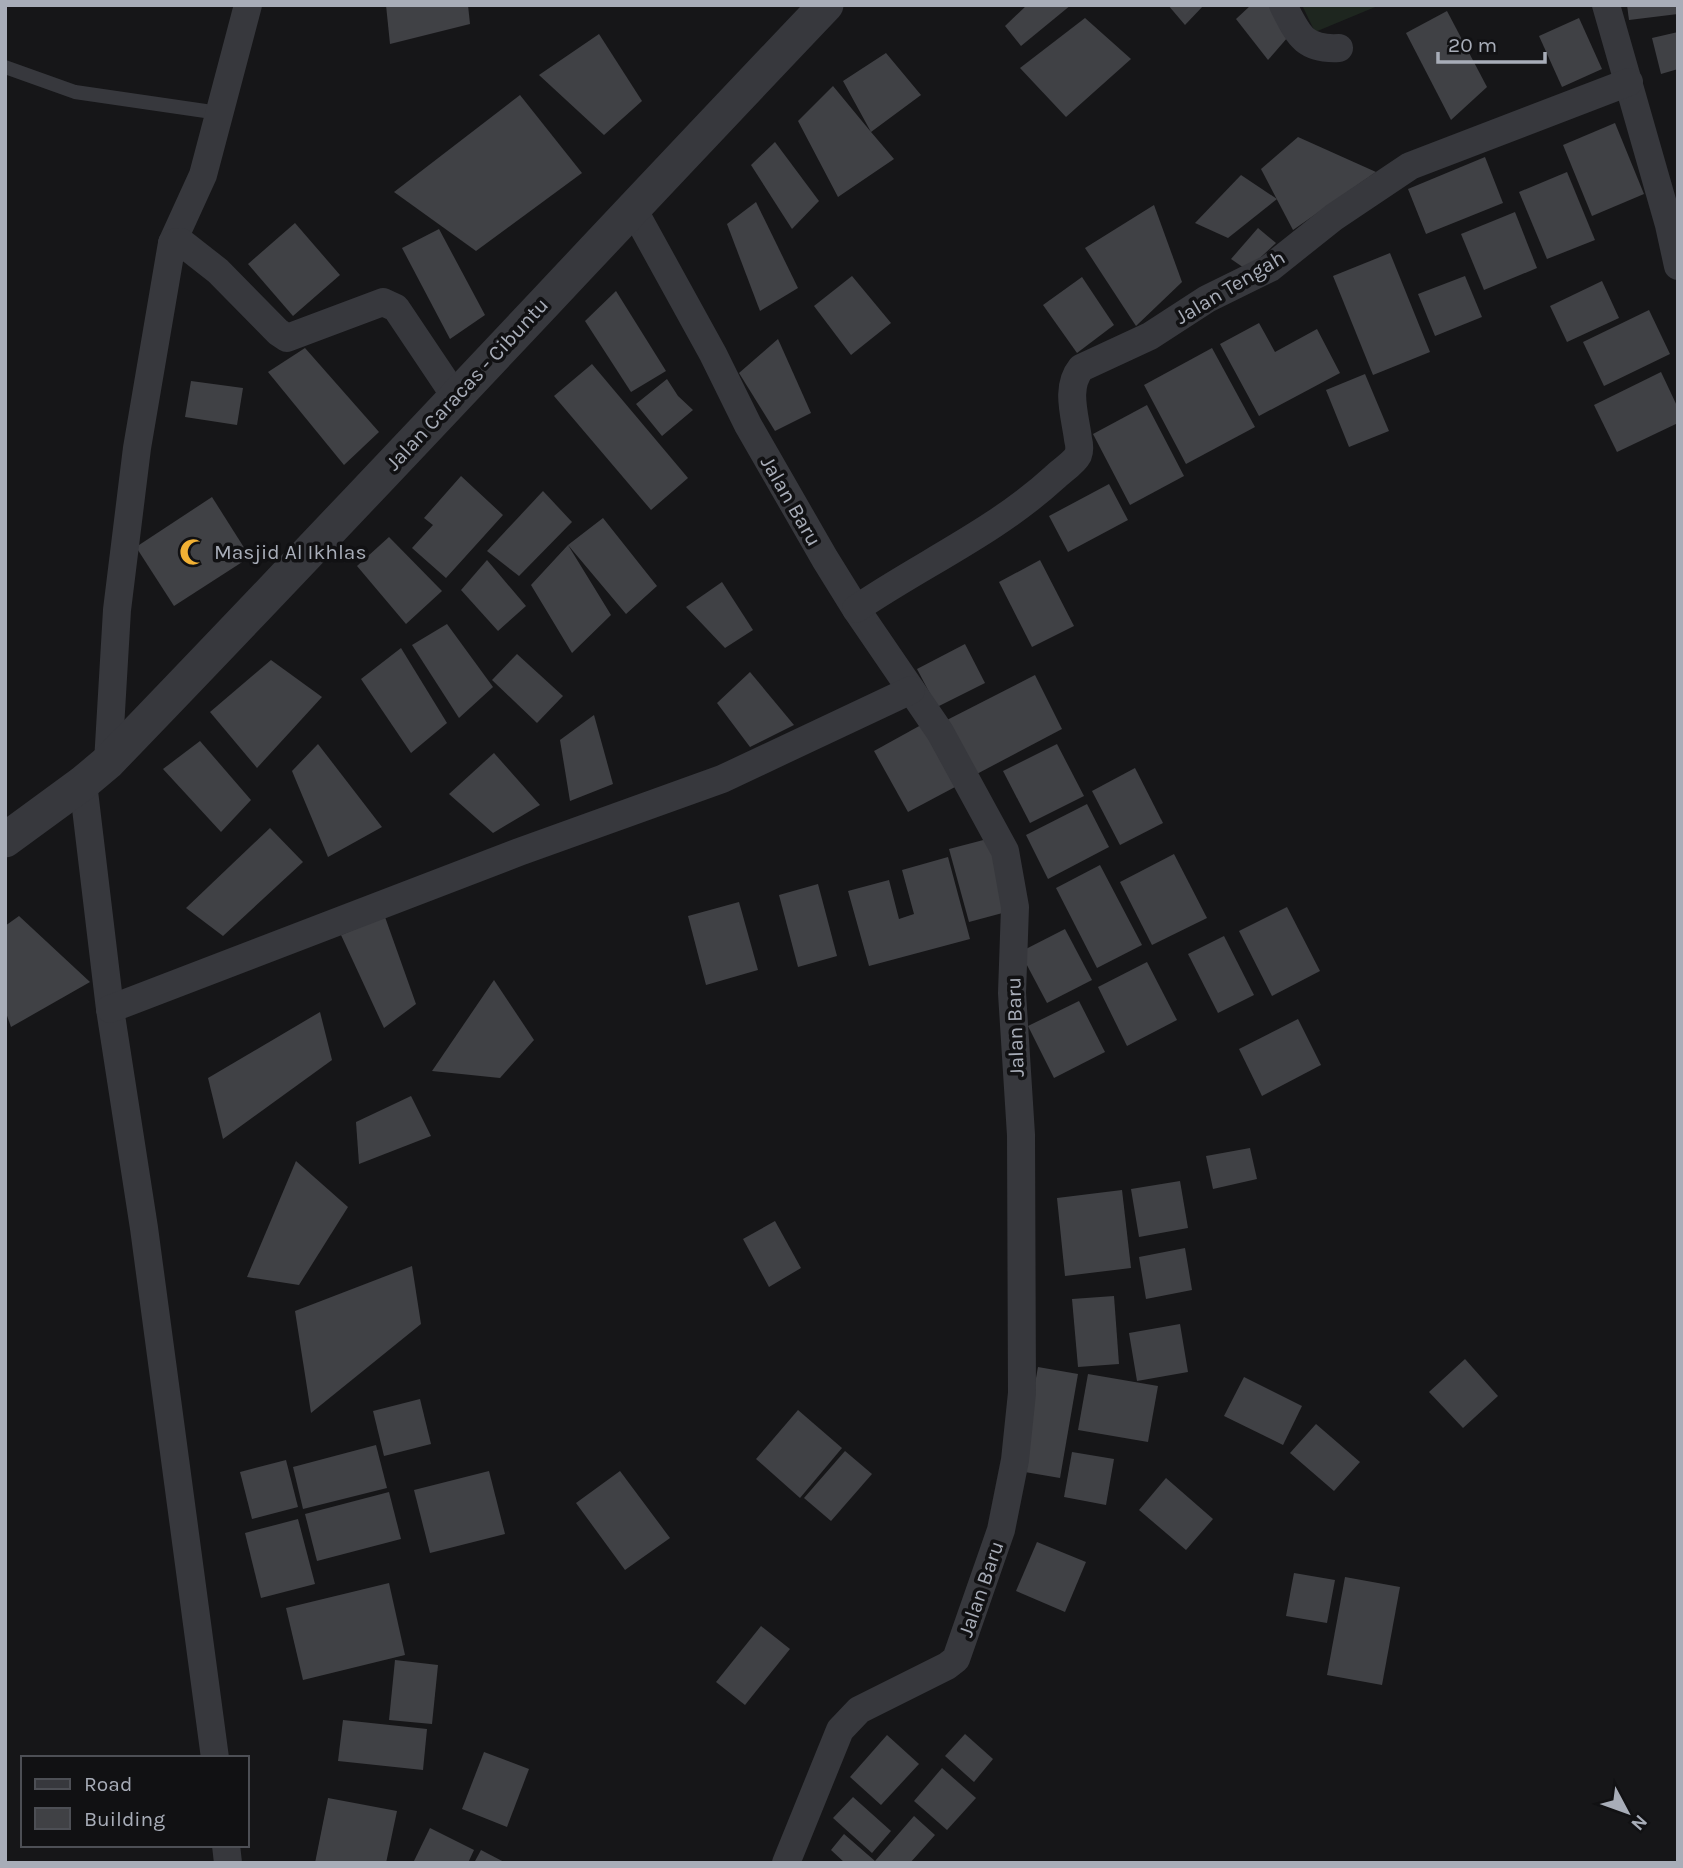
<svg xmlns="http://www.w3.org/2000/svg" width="1683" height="1868" viewBox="0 0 1683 1868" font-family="Karla,sans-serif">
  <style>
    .green { fill: #1e261f }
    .building { fill: #404145 }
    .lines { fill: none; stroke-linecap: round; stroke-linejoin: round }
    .service { stroke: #37383d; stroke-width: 14 }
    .minor { stroke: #37383d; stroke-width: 28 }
    .tertiary { stroke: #37383d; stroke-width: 35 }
    .labels { text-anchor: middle; stroke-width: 7; stroke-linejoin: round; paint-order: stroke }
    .street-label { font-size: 21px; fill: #a8adb8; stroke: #111113 }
    .poi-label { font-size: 21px; fill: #a8adb8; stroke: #111113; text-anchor: start }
  </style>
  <rect width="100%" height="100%" fill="#161618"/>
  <polygon class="green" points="1302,5 1380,5 1315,32"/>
  <g class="building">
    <polygon points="386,5 468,5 470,24 390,44"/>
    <polygon points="1027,5 1071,5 1021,46 1005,26"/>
    <polygon points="1168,5 1204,5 1185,25"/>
    <polygon points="1251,5 1269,5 1288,37 1268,60 1236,19"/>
    <polygon points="1627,5 1678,5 1678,14 1629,20"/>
    <polygon points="1447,11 1487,87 1451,120 1406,33"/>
    <polygon points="1085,18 1131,59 1066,117 1020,68"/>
    <polygon points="1579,18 1602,69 1562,87 1539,36"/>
    <polygon points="1678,32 1678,69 1661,74 1652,38"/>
    <polygon points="599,34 642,101 604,135 539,75"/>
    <polygon points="886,53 921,95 871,132 894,159 838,197 798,121 833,86 871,132 843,81"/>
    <polygon points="520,95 582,173 476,251 394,192"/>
    <polygon points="1615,123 1644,194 1592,216 1563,145"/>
    <polygon points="1298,137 1376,172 1293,230 1261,169"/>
    <polygon points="775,142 819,201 792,229 751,165"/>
    <polygon points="1485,157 1503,203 1426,234 1408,189"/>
    <polygon points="1567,172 1595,240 1547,259 1519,192"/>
    <polygon points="1241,175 1277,199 1228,238 1195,223"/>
    <polygon points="756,202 798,288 760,311 727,224"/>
    <polygon points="1154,205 1182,282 1136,326 1085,248"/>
    <polygon points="1515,212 1537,268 1484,290 1461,234"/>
    <polygon points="295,223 340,275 293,316 248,264"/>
    <polygon points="1258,228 1276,243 1247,270 1231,259"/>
    <polygon points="439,229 485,315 450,339 402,248"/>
    <polygon points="1390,253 1430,352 1373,375 1333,276"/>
    <polygon points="852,276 891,323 851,355 814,306"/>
    <polygon points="1465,276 1482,317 1435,336 1418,294"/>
    <polygon points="1082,277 1114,325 1077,353 1043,305"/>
    <polygon points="1602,281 1619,318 1567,342 1550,306"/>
    <polygon points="616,291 666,371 631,392 585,321"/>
    <polygon points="1649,310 1670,354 1604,386 1583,342"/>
    <polygon points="1259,323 1275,352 1317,329 1340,373 1259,416 1220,344"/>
    <polygon points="778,339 811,413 775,431 739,373"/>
    <polygon points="305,348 379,432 344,465 268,372"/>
    <polygon points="1212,348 1255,427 1186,464 1144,385"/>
    <polygon points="592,364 688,478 651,510 554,396"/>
    <polygon points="1661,372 1678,408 1678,423 1617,452 1594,405"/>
    <polygon points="1365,374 1389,431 1349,447 1326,390"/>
    <polygon points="667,379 678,396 693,410 662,436 636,404"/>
    <polygon points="191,381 243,388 237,425 185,417"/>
    <polygon points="1147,405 1184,476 1130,505 1093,434"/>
    <polygon points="461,476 503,515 446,578 412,548 433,525 424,518"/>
    <polygon points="1109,484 1128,520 1068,552 1049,516"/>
    <polygon points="543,491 572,522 519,576 487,551"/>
    <polygon points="212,497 250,557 174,606 136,547"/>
    <polygon points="603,518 657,586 626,614 568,545 611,615 572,653 531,585 568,545"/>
    <polygon points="389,537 442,591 406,624 357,566"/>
    <polygon points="487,560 526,606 498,631 461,590"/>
    <polygon points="1040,560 1074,626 1032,647 999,582"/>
    <polygon points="722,582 753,630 725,648 686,607"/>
    <polygon points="447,624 493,687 459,718 412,645"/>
    <polygon points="965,644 985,683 937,707 917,669"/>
    <polygon points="401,648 447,723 411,753 361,679"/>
    <polygon points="517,654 563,696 537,723 492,680"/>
    <polygon points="271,660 322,697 257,768 210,712"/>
    <polygon points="750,672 794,725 750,747 717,703"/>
    <polygon points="1035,675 1062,729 973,776 945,721"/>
    <polygon points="594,715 613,784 570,801 560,740"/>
    <polygon points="921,725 955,787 908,812 874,751"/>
    <polygon points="200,741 251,800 221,832 163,769"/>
    <polygon points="318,744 382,827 328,857 292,771"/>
    <polygon points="1057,744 1084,796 1030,823 1003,771"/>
    <polygon points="494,753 540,805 493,833 449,794"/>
    <polygon points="1135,768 1163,823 1120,845 1092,791"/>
    <polygon points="1087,804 1109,847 1048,879 1026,835"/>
    <polygon points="270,828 303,862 223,936 186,908"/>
    <polygon points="991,838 1010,911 969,922 949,849"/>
    <polygon points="1174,854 1207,918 1152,945 1120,882"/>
    <polygon points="948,857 970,939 869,966 848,891 889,880 899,919 914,914 902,870"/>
    <polygon points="1100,865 1142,945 1097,968 1056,888"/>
    <polygon points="818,884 837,956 798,967 779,895"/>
    <polygon points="739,902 758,970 706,985 688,916"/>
    <polygon points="1287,907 1320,971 1272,996 1239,931"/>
    <polygon points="19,916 90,982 11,1027 5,1010 5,926"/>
    <polygon points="385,917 416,1004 384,1028 341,935"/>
    <polygon points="1065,929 1092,980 1047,1003 1020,952"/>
    <polygon points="1224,936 1254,995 1218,1013 1188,954"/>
    <polygon points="1147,962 1177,1020 1127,1046 1098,987"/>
    <polygon points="494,980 534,1040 500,1078 432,1071"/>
    <polygon points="1079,1001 1105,1052 1054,1078 1028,1026"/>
    <polygon points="320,1012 332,1060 223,1139 208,1078"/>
    <polygon points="1298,1019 1321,1065 1262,1096 1239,1049"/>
    <polygon points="411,1096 431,1136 359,1164 356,1122"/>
    <polygon points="1250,1148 1257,1179 1213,1189 1206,1156"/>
    <polygon points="296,1161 348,1207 299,1285 247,1277"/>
    <polygon points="1180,1181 1188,1228 1139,1237 1131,1189"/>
    <polygon points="1122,1190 1131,1268 1065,1276 1057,1198"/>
    <polygon points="775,1221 801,1268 769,1287 743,1239"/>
    <polygon points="1185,1248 1192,1290 1146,1299 1139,1257"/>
    <polygon points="412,1266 421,1324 311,1413 295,1311"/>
    <polygon points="1114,1296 1119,1364 1078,1367 1072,1299"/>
    <polygon points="1180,1324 1188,1372 1137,1381 1129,1333"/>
    <polygon points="1465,1359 1498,1396 1463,1428 1429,1392"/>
    <polygon points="1038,1367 1078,1374 1060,1478 1019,1471"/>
    <polygon points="1088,1374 1158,1386 1148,1442 1078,1430"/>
    <polygon points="1244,1377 1302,1406 1283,1445 1224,1416"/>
    <polygon points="420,1399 431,1444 384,1456 373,1411"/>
    <polygon points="798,1410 842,1448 800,1498 756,1459"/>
    <polygon points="1316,1424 1360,1462 1334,1491 1290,1453"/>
    <polygon points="376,1445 387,1488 303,1509 293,1467"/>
    <polygon points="845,1451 872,1474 831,1521 804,1498"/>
    <polygon points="1072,1452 1114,1459 1106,1505 1064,1497"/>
    <polygon points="286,1460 298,1507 252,1519 240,1472"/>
    <polygon points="489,1471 505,1534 430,1553 414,1490"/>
    <polygon points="620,1471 670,1538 625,1570 576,1503"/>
    <polygon points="1166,1478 1213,1519 1186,1550 1139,1510"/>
    <polygon points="389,1492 401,1539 317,1561 305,1514"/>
    <polygon points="298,1519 315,1584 261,1598 245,1533"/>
    <polygon points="1037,1542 1086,1562 1065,1612 1016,1591"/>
    <polygon points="1294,1573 1335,1580 1327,1623 1286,1616"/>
    <polygon points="1345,1577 1400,1587 1382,1685 1327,1675"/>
    <polygon points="389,1583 405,1655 303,1680 286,1608"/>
    <polygon points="761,1626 790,1649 745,1705 716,1682"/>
    <polygon points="395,1660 438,1665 432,1724 389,1720"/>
    <polygon points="343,1720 427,1729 423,1770 338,1761"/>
    <polygon points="965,1734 993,1759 974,1782 945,1756"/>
    <polygon points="887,1735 919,1764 881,1805 850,1777"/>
    <polygon points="484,1752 529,1769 507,1827 462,1809"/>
    <polygon points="942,1768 976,1798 947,1830 914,1801"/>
    <polygon points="853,1797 891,1831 872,1853 833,1818"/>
    <polygon points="328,1798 397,1811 386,1863 315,1863"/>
    <polygon points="914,1816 935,1835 910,1863 845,1863 831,1850 844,1834 875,1861"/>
    <polygon points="430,1828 474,1850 468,1863 413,1863"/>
    <polygon points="481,1850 506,1863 474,1863"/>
  </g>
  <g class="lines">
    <polyline class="service" points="5,67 75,92 219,113"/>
    <g class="minor">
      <path d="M1283,5C1298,34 1303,50 1339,48"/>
      <polyline points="1606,5 1669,225 1678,266"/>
      <polyline points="632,207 713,354 748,425 825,559 856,609 940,732 1005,851 1015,907 1012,993 1021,1135 1022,1393 1015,1460 1001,1530 956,1659 947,1666 859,1710 840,1730 786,1863"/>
      <polyline points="172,243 203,175 248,5"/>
      <path d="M856,609C922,564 995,532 1055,477C1061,471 1074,463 1078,455C1080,450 1079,443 1078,439C1075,415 1065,388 1081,368L1150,336L1207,299L1270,268L1334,217L1410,166L1629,82"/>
      <polyline points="108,762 117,610 137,448 172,243 181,242 218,271 278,332 287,338 383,302 396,308 455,396"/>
      <polyline points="83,783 110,1009 144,1228 215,1758"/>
      <polyline points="110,1009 519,852 722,779 911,690"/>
      <polyline points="226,1845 228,1863"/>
    </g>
    <path class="tertiary" d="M5,840L83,783L108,762C350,512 586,257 826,5"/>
  </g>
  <defs>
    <symbol id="mosque-bare" viewBox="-9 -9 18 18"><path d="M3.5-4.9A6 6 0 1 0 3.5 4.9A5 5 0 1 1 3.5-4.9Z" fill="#f2b134" stroke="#111113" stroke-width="2.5" paint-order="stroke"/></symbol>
  </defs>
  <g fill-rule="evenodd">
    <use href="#mosque-bare" x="174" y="533" width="38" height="38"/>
  </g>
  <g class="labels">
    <g class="street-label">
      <text transform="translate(1230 287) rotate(-31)" y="7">Jalan Tengah</text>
      <text transform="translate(467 384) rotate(-47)" y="7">Jalan Caracas - Cibuntu</text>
      <text transform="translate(791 501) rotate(60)" y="7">Jalan Baru</text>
      <text transform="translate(1015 1027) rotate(-92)" y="7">Jalan Baru</text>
      <text transform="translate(981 1589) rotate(-71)" y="7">Jalan Baru</text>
    </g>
    <g class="poi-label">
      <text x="214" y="559">Masjid Al Ikhlas</text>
    </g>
  </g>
  <rect width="1683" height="1868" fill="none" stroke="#a8adb8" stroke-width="14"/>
  <rect x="21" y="1756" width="228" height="91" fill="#111113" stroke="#4d4f55" stroke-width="2"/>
  <rect x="35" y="1779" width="35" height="10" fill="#37383d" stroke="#4d4f55" stroke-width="2"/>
  <text x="84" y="1791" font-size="21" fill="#a8adb8">Road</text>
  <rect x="35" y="1808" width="35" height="21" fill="#404145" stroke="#4d4f55" stroke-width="2"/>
  <text x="84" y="1826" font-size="21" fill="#a8adb8">Building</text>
  <g transform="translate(1627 1812) rotate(131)" stroke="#111113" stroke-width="5" paint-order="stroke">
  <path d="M0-5L12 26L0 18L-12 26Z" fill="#a8adb8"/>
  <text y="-10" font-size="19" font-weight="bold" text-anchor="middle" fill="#a8adb8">N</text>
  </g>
  <path d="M1438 52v10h107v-10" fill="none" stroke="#a8adb8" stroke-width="3.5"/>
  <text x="1448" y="52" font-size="21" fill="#a8adb8" stroke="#111113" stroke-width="5" paint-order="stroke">20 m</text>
</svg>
